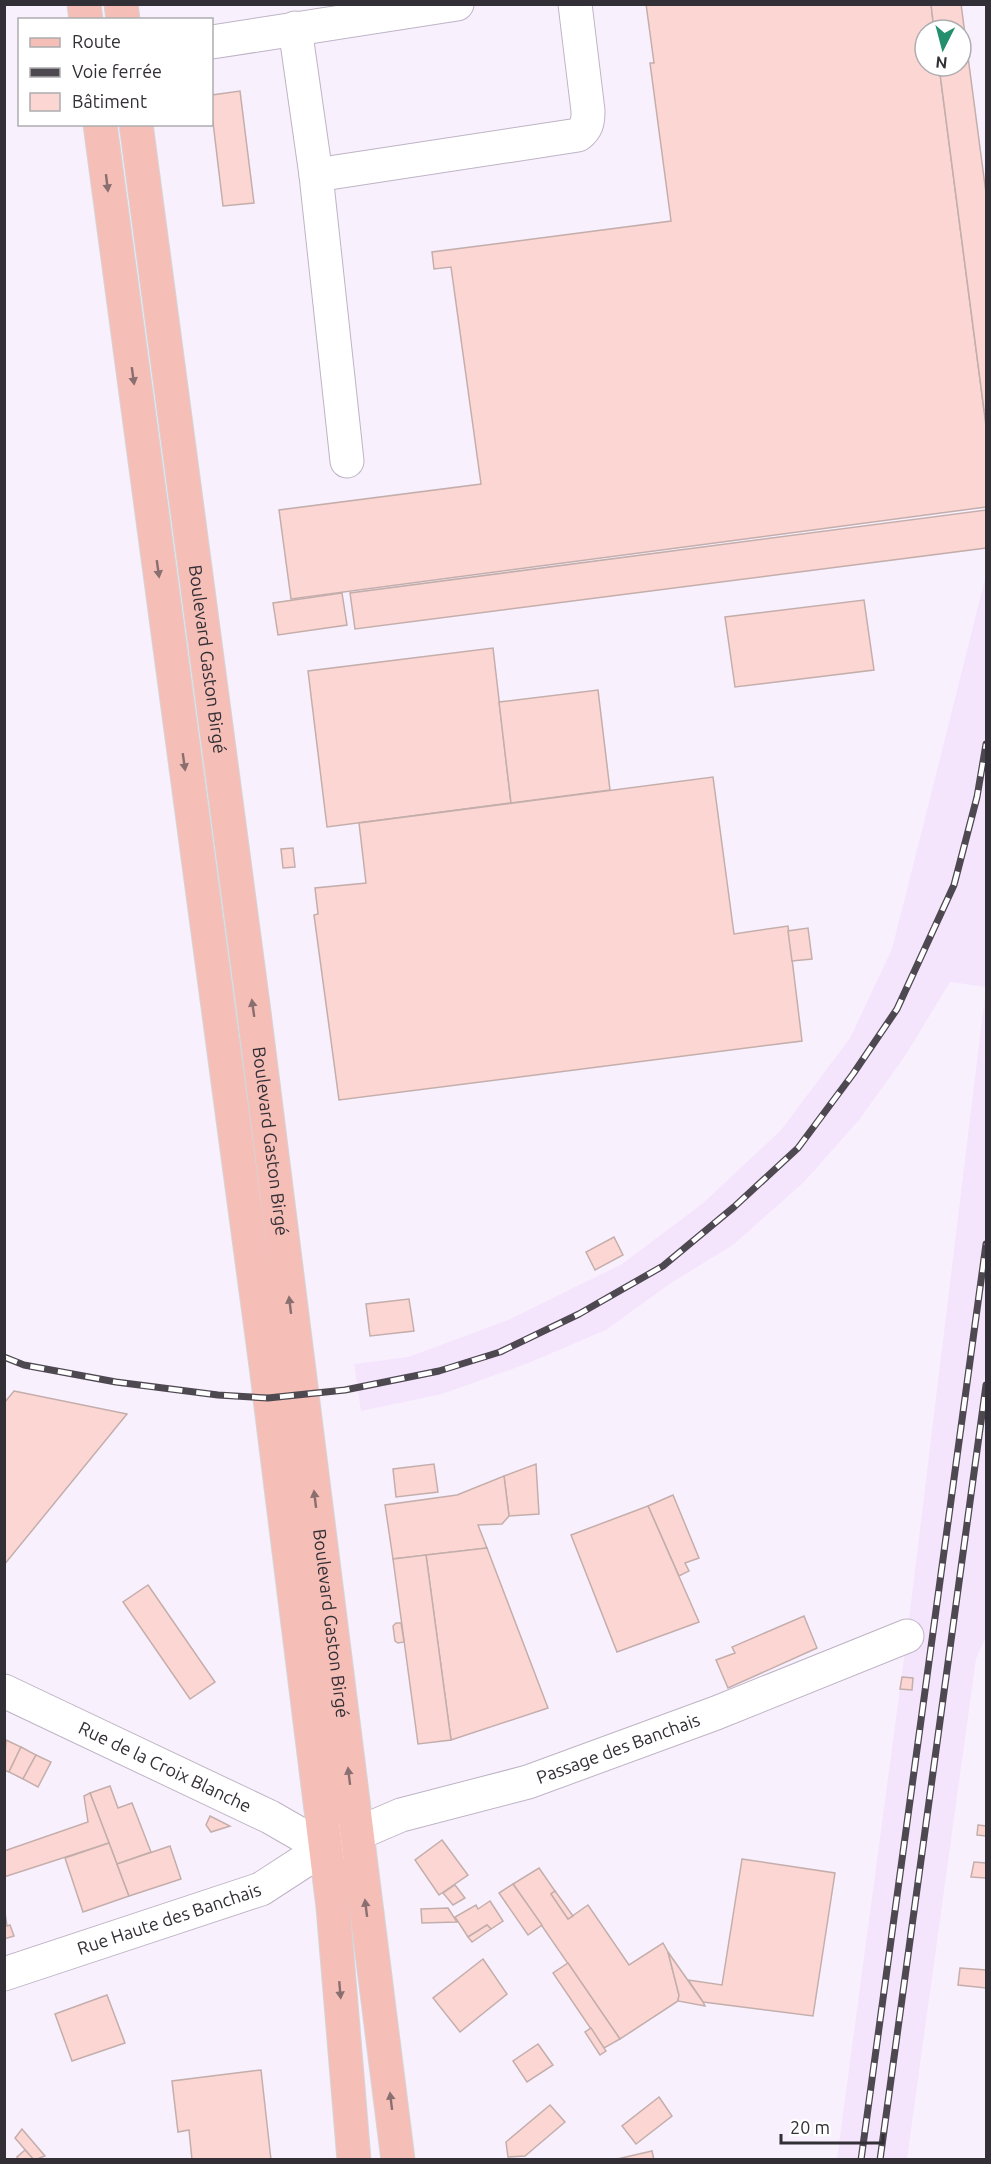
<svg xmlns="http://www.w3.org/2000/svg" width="991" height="2164" viewBox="0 0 991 2164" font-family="Ubuntu,sans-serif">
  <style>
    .built { fill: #f4e5fd }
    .building { fill: #fcd6d2; stroke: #c4aeac; stroke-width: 1.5 }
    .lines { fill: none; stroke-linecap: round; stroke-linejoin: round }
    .minor-casing { stroke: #beb4c5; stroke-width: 35 }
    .major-casing { stroke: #d6d5d7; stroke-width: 35 }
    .minor { stroke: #fff; stroke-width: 33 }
    .major { stroke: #f5beb7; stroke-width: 33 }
    .rail-casing { stroke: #4e4951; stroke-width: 7 }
    .rail { stroke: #fff; stroke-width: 4.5; stroke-dasharray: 14; stroke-linecap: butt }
    .oneway { fill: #8a6f70 }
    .labels { text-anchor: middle; stroke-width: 6; stroke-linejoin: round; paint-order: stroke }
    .street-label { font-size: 18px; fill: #332f36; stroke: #fff }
  </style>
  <rect width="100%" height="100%" fill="#f9f0fe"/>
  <polygon class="built" points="986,575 986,1637 976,1659 907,2159 837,2159 907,1636 986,987 950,982 905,1056 859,1120 804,1182 733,1245 671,1283 606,1330 526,1364 442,1394 361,1411 354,1364 408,1357 508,1320 622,1264 702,1204 781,1130 850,1038 892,949"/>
  <g class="building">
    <polygon points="646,4 931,4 934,30 925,30 925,66 939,66 986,426 986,507 291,599 279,510 481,484 451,267 434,269 432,252 671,221 650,63 654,63"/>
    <polygon points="931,4 961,4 986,193 986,410 984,410 939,66 961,66 961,30 934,30"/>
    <polygon points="240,91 254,203 223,206 212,114 212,95"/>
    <polygon points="986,510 986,548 355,629 350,593"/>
    <polygon points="342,593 347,625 278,635 273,603"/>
    <polygon points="864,600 874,670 735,687 725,617"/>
    <polygon points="493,648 511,803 327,827 308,671"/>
    <polygon points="598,690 610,790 511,803 499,702"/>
    <polygon points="713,777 734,934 788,926 802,1041 339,1100 314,915 318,914 315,888 366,883 359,823"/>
    <polygon points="293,848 295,867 283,868 281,849"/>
    <polygon points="808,928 812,959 792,961 788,931"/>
    <polygon points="614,1237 623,1255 595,1270 586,1252"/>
    <polygon points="409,1299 414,1331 370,1336 366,1304"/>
    <polygon points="14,1391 127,1414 4,1565 4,1403"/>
    <polygon points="434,1464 438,1492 396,1497 393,1469"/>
    <polygon points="536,1464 539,1514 509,1516 504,1476"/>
    <polygon points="504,1476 509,1516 502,1524 478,1525 487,1548 393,1559 385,1505 457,1495"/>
    <polygon points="673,1495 699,1558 685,1563 689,1571 679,1576 648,1506"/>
    <polygon points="648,1506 699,1622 617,1652 571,1535"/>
    <polygon points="487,1548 548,1708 451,1740 426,1555"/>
    <polygon points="426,1555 451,1740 418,1744 393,1559"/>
    <polygon points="148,1585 215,1682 190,1699 123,1602"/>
    <polygon points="804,1616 817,1648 728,1688 716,1660 735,1653 732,1647"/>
    <polygon points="396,1623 401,1623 404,1642 398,1643 395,1641 393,1626"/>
    <polygon points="902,1677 913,1678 912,1690 900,1689"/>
    <polygon points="6,1740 21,1747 9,1772 4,1770"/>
    <polygon points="21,1747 36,1755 23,1779 9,1772"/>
    <polygon points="36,1755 51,1762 38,1787 23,1779"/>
    <polygon points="110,1786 118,1808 132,1803 151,1852 117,1864 90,1793"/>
    <polygon points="90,1793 109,1843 4,1877 4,1851 88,1822 84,1796"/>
    <polygon points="210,1816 230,1826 211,1832 206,1825"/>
    <polygon points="978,1825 986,1826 986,1836 977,1835"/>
    <polygon points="442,1840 468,1875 439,1895 415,1860"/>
    <polygon points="109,1843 129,1896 83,1912 65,1858"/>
    <polygon points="170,1846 181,1879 129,1896 117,1864"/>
    <polygon points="742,1859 835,1873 813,2016 703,2002 688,1980 722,1985"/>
    <polygon points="974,1862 986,1863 986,1878 971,1877"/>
    <polygon points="539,1868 555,1891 551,1894 568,1919 588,1905 629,1965 663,1943 668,1952 679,1995 678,2001 620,2039 513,1884"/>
    <polygon points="513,1884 542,1925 528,1935 499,1893"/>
    <polygon points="455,1885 465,1898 453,1905 443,1893"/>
    <polygon points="555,1891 573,1916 568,1919 551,1894"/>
    <polygon points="490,1901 503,1921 491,1929 487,1925 468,1937 455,1917 476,1905 478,1909"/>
    <polygon points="4,1906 7,1926 10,1925 14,1936 4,1939"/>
    <polygon points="448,1908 457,1922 422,1923 421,1909"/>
    <polygon points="487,1925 491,1929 472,1942 468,1937"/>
    <polygon points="668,1952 703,2002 705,2006 678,2001 679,1995"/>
    <polygon points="483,1959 507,1994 460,2032 433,1998"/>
    <polygon points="568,1963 620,2039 604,2048 553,1973"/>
    <polygon points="960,1968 986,1970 986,1988 958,1985"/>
    <polygon points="107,1995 125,2043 72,2061 55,2014"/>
    <polygon points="591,2028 606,2051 600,2055 585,2032"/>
    <polygon points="538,2044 553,2065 527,2082 513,2061"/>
    <polygon points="261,2070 271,2160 192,2160 189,2130 178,2132 172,2081"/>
    <polygon points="659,2097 672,2116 636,2144 622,2126"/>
    <polygon points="550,2105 565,2122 525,2156 508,2157 506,2142"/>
    <polygon points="22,2129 45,2156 34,2160 15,2138"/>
    <polygon points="25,2150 34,2160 19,2160 17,2157"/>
    <polygon points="652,2151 654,2160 613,2160"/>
  </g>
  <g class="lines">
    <defs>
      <g id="minor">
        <polyline points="295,28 316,175 347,461"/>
        <polyline points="212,42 457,4"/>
        <path d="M316,175L578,135C587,128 588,122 588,111L575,4"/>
        <path id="s1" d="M4,1691L270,1817L324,1848"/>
        <path id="s2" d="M4,1974L261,1889L324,1848L401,1815L528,1782L716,1713L907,1636"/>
      </g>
      <g id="major">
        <polyline points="84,4 86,20"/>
        <polyline points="121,4 123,20"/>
        <polyline points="100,124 266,1366 333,1907 354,2160"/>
        <path id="s3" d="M136,124L254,1012L398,2160"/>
      </g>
    </defs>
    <use href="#minor" class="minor-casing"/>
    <use href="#major" class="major-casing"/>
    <use href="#minor" class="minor"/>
    <use href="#major" class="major"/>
    <defs>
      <g id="rail">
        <polyline points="4,1357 24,1365 116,1382 218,1395 268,1398 345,1390 439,1371 500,1352 579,1314 663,1266 734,1207 798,1148 853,1074 897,1009 954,885 977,797 986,744"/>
        <polyline points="861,2160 986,1244"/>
        <polyline points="880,2160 986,1385"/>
      </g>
    </defs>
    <use href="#rail" class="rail-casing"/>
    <use href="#rail" class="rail"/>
  </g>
  <defs><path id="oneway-solid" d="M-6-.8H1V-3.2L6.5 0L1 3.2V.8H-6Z" transform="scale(1.5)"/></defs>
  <g class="oneway">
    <use href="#oneway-solid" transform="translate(107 183) rotate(83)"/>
    <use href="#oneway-solid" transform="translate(133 376) rotate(82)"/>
    <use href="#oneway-solid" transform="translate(158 569) rotate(82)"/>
    <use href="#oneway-solid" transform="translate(184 762) rotate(82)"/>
    <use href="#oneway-solid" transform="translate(253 1008) rotate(-98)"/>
    <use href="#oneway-solid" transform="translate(290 1305) rotate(-97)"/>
    <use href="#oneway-solid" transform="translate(315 1499) rotate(-97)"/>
    <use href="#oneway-solid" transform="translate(349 1776) rotate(-97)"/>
    <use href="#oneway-solid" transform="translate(366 1908) rotate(-97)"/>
    <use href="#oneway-solid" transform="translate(340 1990) rotate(85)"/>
    <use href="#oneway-solid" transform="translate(391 2101) rotate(-97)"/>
  </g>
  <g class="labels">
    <g class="street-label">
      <text dy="6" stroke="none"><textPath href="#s3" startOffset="540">Boulevard Gaston Birgé</textPath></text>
      <text dy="6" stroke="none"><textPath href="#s3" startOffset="1026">Boulevard Gaston Birgé</textPath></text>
      <text dy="6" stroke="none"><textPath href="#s3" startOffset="1512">Boulevard Gaston Birgé</textPath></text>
      <text dy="6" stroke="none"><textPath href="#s2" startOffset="657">Passage des Banchais</textPath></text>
      <text dy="6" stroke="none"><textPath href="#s1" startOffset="178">Rue de la Croix Blanche</textPath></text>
      <text dy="6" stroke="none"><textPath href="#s2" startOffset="174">Rue Haute des Banchais</textPath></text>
    </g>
  </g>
  <rect width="991" height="2164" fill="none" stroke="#332f36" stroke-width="12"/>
  <rect x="18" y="18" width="195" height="108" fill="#ffffff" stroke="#adacaf" stroke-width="1.5"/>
  <rect x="30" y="38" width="30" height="9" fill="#f5beb7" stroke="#adacaf" stroke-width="1.5"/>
  <text x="72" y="48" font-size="18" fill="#332f36">Route</text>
  <rect x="30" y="68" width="30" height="9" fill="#4e4951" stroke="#adacaf" stroke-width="1.5"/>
  <text x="72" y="78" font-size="18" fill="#332f36">Voie ferrée</text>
  <rect x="30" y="93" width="30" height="18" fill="#fcd6d2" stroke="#adacaf" stroke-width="1.5"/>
  <text x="72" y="108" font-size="18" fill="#332f36">Bâtiment</text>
  <g transform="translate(943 48) rotate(186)"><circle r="28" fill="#ffffff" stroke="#adacaf" stroke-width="1.5"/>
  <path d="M0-4.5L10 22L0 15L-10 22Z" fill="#238f6e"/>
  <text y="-9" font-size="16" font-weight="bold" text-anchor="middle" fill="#332f36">N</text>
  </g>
  <path d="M781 2134v9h102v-9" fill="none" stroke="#332f36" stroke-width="3"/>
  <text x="790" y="2134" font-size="18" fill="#332f36" stroke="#ffffff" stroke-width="4.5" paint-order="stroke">20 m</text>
</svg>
